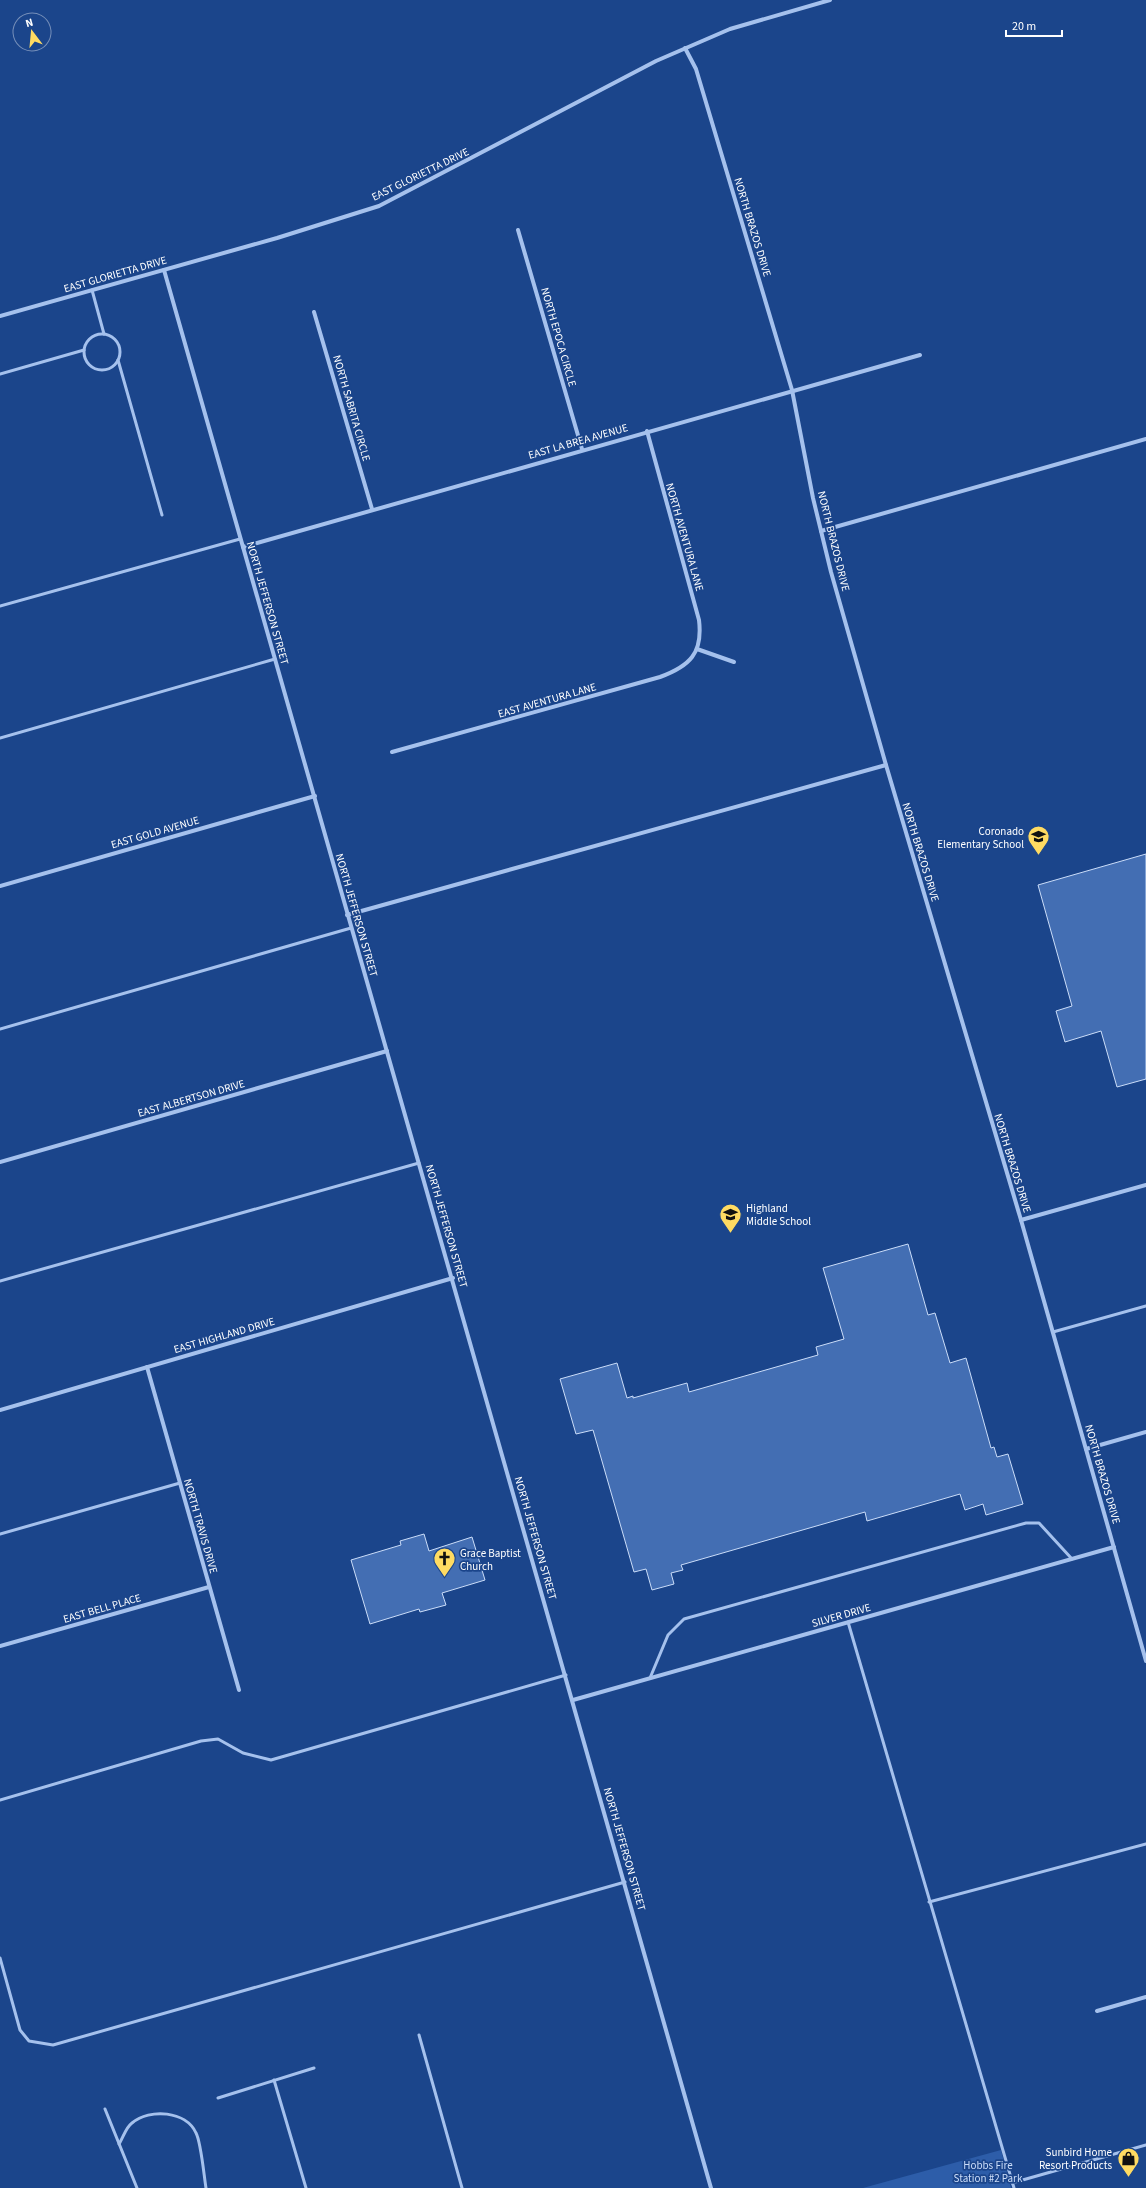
<svg xmlns="http://www.w3.org/2000/svg" width="1146" height="2188" viewBox="0 0 1146 2188" font-family="'Source Sans 3',sans-serif">
  <style>
    .green { fill: #2d5da9 }
    .building { fill: #436eb3; stroke: #cbddf9 }
    .lines { fill: none; stroke-linecap: round; stroke-linejoin: round }
    .service { stroke: #a5c1ed; stroke-width: 3 }
    .minor { stroke: #a5c1ed; stroke-width: 4 }
    .labels { text-anchor: middle; stroke-width: 3.5; stroke-linejoin: round; paint-order: stroke }
    .street-label { font-size: 11px; fill: #fff; stroke: #1b458b }
    .poi-label { font-size: 11px; fill: #fff; stroke: #1b458b; text-anchor: end }
    .park-label { font-size: 11px; fill: #cbddf9; stroke: #1b458b }
  </style>
  <rect width="100%" height="100%" fill="#1b458b"/>
  <polygon class="green" points="1001,2150 1011,2188 863,2188"/>
  <g class="building">
    <polygon points="1146,854 1146,1079 1117,1087 1101,1031 1065,1042 1056,1011 1072,1006 1038,885"/>
    <polygon points="908,1244 928,1315 935,1313 950,1363 966,1358 991,1448 994,1447 997,1457 1008,1454 1023,1504 986,1515 983,1504 965,1510 960,1494 867,1521 865,1512 681,1565 683,1570 671,1573 674,1584 652,1590 646,1569 634,1572 593,1430 576,1434 560,1379 617,1363 627,1398 633,1396 633,1398 687,1383 689,1392 818,1355 816,1347 844,1339 823,1268"/>
    <polygon points="424,1534 429,1551 472,1537 485,1580 442,1593 446,1605 420,1612 419,1609 370,1624 351,1560 401,1545 400,1541"/>
  </g>
  <g class="lines">
    <g class="service">
      <polyline points="92,290 104,334"/>
      <circle cx="102" cy="352" r="18"/>
      <polyline points="118,360 162,515"/>
      <polyline points="0,374 84,350"/>
      <polyline points="0,606 240,539"/>
      <polyline points="0,738 275,659"/>
      <polyline points="0,1029 351,928"/>
      <polyline points="0,1281 419,1163"/>
      <polyline points="1053,1332 1146,1306"/>
      <polyline points="0,1534 180,1483"/>
      <polyline points="848,1622 1014,2188"/>
      <polyline points="650,1678 668,1635 684,1619 1026,1523 1039,1523 1072,1559"/>
      <polyline points="0,1800 201,1741 218,1739 243,1753 271,1760 566,1675"/>
      <polyline points="929,1902 1146,1844"/>
      <polyline points="0,1958 20,2030 29,2041 53,2045 625,1882"/>
      <polyline points="419,2035 462,2188"/>
      <polyline points="274,2080 306,2188"/>
      <polyline points="218,2098 314,2068"/>
      <polyline points="105,2109 137,2188"/>
      <path d="M119,2144C123,2138 126,2127 132,2123C150,2108 186,2111 196,2133C201,2142 204,2176 206,2188"/>
      <polyline points="1012,2183 1146,2145"/>
    </g>
    <g class="minor">
      <polyline points="685,48 696,69 792,390 813,498 831,572 886,765 1021,1220 1146,1661"/>
      <polyline points="518,230 582,449"/>
      <polyline points="164,270 711,2188"/>
      <polyline points="314,312 372,509"/>
      <polyline points="0,316 277,238 379,206 656,61 730,29 830,0"/>
      <polyline points="821,531 1146,439"/>
      <polyline points="243,547 920,355"/>
      <polyline points="697,649 734,662"/>
      <path d="M392,752L660,677C690,666 703,653 699,620L647,431"/>
      <polyline points="0,886 315,796"/>
      <polyline points="347,915 886,765"/>
      <polyline points="0,1162 387,1051"/>
      <polyline points="1021,1220 1146,1185"/>
      <polyline points="147,1367 239,1690"/>
      <polyline points="0,1410 453,1278"/>
      <polyline points="1086,1449 1146,1432"/>
      <polyline points="0,1646 209,1587"/>
      <polyline points="573,1700 1114,1547"/>
      <polyline points="1097,2011 1146,1997"/>
    </g>
  </g>
  <defs>
    <symbol id="school-pin" viewBox="-11 -11 22 30"><path d="M0 17L-7.5 6A9.5 9.5 0 1 1 7.5 6Z" fill="#ffdb62" stroke="#1b458b"/><path d="M0-5L7-2L0 1L-7-2ZM-4 1L0 2.5L4 1V4Q0 6-4 4Z" fill="#111"/></symbol>
    <symbol id="church-pin" viewBox="-11 -11 22 30"><path d="M0 17L-7.5 6A9.5 9.5 0 1 1 7.5 6Z" fill="#ffdb62" stroke="#1b458b"/><path d="M-1.2-6h2.4v3.5h3.3v2.4h-3.3V6h-2.4V-.1h-3.3v-2.4h3.3Z" fill="#111"/></symbol>
    <symbol id="shop-pin" viewBox="-11 -11 22 30"><path d="M0 17L-7.5 6A9.5 9.5 0 1 1 7.5 6Z" fill="#ffdb62" stroke="#1b458b"/><path d="M-5-2.5h2.3a2.7 3.5 0 0 1 5.4 0H5L5.5 6h-11ZM-1.5-2.5h3a1.5 2.3 0 0 0-3 0Z" fill="#111"/></symbol>
  </defs>
  <g fill-rule="evenodd">
    <use href="#school-pin" x="1026" y="824" width="25" height="34"/>
    <use href="#school-pin" x="718" y="1202" width="25" height="34"/>
    <use href="#church-pin" x="432" y="1546" width="25" height="34"/>
    <use href="#shop-pin" x="1116" y="2146" width="25" height="34"/>
  </g>
  <g class="labels">
    <g class="street-label">
      <text transform="translate(420 174) rotate(-26)" y="4">EAST GLORIETTA DRIVE</text>
      <text transform="translate(753 227) rotate(73)" y="4">NORTH BRAZOS DRIVE</text>
      <text transform="translate(115 274) rotate(-16)" y="4">EAST GLORIETTA DRIVE</text>
      <text transform="translate(559 337) rotate(74)" y="4">NORTH EPOCA CIRCLE</text>
      <text transform="translate(352 408) rotate(74)" y="4">NORTH SABRITA CIRCLE</text>
      <text transform="translate(578 441) rotate(-16)" y="4">EAST LA BREA AVENUE</text>
      <text transform="translate(685 537) rotate(74)" y="4">NORTH AVENTURA LANE</text>
      <text transform="translate(834 541) rotate(76)" y="4">NORTH BRAZOS DRIVE</text>
      <text transform="translate(268 603) rotate(74)" y="4">NORTH JEFFERSON STREET</text>
      <text transform="translate(547 700) rotate(-16)" y="4">EAST AVENTURA LANE</text>
      <text transform="translate(155 832) rotate(-16)" y="4">EAST GOLD AVENUE</text>
      <text transform="translate(921 852) rotate(73)" y="4">NORTH BRAZOS DRIVE</text>
      <text transform="translate(357 915) rotate(74)" y="4">NORTH JEFFERSON STREET</text>
      <text transform="translate(191 1098) rotate(-16)" y="4">EAST ALBERTSON DRIVE</text>
      <text transform="translate(1013 1163) rotate(73)" y="4">NORTH BRAZOS DRIVE</text>
      <text transform="translate(447 1226) rotate(74)" y="4">NORTH JEFFERSON STREET</text>
      <text transform="translate(224 1335) rotate(-16)" y="4">EAST HIGHLAND DRIVE</text>
      <text transform="translate(1103 1474) rotate(74)" y="4">NORTH BRAZOS DRIVE</text>
      <text transform="translate(201 1526) rotate(74)" y="4">NORTH TRAVIS DRIVE</text>
      <text transform="translate(536 1538) rotate(74)" y="4">NORTH JEFFERSON STREET</text>
      <text transform="translate(102 1608) rotate(-16)" y="4">EAST BELL PLACE</text>
      <text transform="translate(841 1615) rotate(-16)" y="4">SILVER DRIVE</text>
      <text transform="translate(625 1849) rotate(74)" y="4">NORTH JEFFERSON STREET</text>
    </g>
    <g class="poi-label">
      <text x="1024" y="835">Coronado<tspan x="1024" dy="13">Elementary School</tspan></text>
      <text x="746" y="1212" text-anchor="start">Highland<tspan x="746" dy="13">Middle School</tspan></text>
      <text x="460" y="1557" text-anchor="start">Grace Baptist<tspan x="460" dy="13">Church</tspan></text>
      <text x="1112" y="2156">Sunbird Home<tspan x="1112" dy="13">Resort Products</tspan></text>
    </g>
    <g class="park-label">
      <text x="988" y="2169">Hobbs Fire<tspan x="988" dy="13">Station #2 Park</tspan></text>
    </g>
  </g>
  <g transform="translate(32 32) rotate(344)"><circle r="19" fill="#1b458b" stroke="#768fb9"/>
  <path d="M0-3L7 15L0 10L-7 15Z" fill="#ffdb62"/>
  <text y="-6" font-size="11" font-weight="bold" text-anchor="middle" fill="#ffffff">N</text>
  </g>
  <path d="M1006 30v6h56v-6" fill="none" stroke="#ffffff" stroke-width="2"/>
  <text x="1012" y="30" font-size="12" fill="#ffffff" stroke="#1b458b" stroke-width="3" paint-order="stroke">20 m</text>
</svg>
